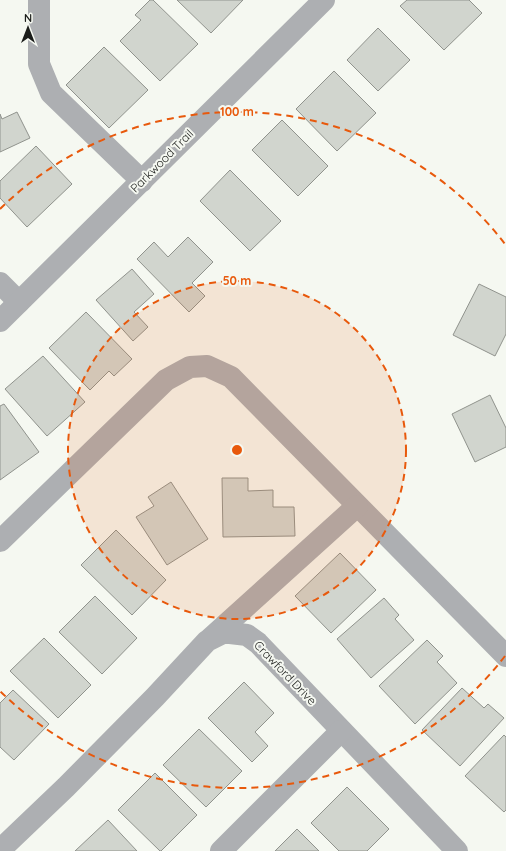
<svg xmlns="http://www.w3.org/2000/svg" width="506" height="851" viewBox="0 0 506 851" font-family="Quicksand,sans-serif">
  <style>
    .building { fill: #d1d5ce; stroke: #90938d }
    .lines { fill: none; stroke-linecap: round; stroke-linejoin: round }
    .minor { stroke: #adafb2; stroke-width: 22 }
    .ring { fill: none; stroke: #e8590c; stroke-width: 2; stroke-dasharray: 7 5 }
    .labels { text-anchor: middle; stroke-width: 4; stroke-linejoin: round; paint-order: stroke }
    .street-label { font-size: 12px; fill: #1b1d1a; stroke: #f5f8f1 }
    .centre { fill: #e8590c; stroke: #f5f8f1; stroke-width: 2 }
    .ring-label { font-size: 12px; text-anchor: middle; font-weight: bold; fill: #e8590c; stroke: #f5f8f1; stroke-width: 4; stroke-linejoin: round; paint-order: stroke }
  </style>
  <rect width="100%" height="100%" fill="#f5f8f1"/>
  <g class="building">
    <polygon points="150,0 153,0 198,44 160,81 120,41 141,20 135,15"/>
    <polygon points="177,0 243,0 211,33"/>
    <polygon points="407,0 469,0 482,13 444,50 400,6"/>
    <polygon points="378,28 410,60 378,91 347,60"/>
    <polygon points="104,47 148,90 109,128 66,85"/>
    <polygon points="334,71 376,113 337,151 296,109"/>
    <polygon points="17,112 30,138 0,152 0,114 2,119"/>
    <polygon points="282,120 328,166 298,196 252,150"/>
    <polygon points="36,146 72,184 27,227 0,198 0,181"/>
    <polygon points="230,170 281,221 250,251 200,201"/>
    <polygon points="188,237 213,262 192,283 205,296 189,312 137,259 154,242 168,257"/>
    <polygon points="132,269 154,294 134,312 148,327 133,341 96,300"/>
    <polygon points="479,284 506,297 506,334 495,356 453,335"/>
    <polygon points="86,312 132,359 114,376 109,371 90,390 49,348"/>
    <polygon points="43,356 85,402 47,436 5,389"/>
    <polygon points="490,395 506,428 506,447 475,462 452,414"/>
    <polygon points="4,404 39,452 0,480 0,406"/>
    <polygon points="222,478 248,478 248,491 273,490 273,507 294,507 295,536 223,537"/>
    <polygon points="171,482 208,539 167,565 136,517 154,506 148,497"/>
    <polygon points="116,530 166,580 132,615 81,565"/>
    <polygon points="340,553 376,590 331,633 295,596"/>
    <polygon points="95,596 137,638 102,674 59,632"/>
    <polygon points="384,598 399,615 395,619 414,640 371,678 337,639"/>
    <polygon points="44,638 91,685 58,718 10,671"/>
    <polygon points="427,640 443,656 437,662 457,683 415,724 379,686"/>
    <polygon points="244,682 274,713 255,732 268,746 252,762 208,718"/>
    <polygon points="462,688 484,708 488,704 504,718 460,766 422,730"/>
    <polygon points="13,690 49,724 14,760 0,747 0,703"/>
    <polygon points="199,729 242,771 206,807 163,765"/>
    <polygon points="504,735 506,737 506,810 504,812 465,776"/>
    <polygon points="155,773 197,815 161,851 160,851 118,810"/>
    <polygon points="347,787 389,829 367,851 339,851 311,823"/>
    <polygon points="108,820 137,851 75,851"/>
    <polygon points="297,829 319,851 275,851"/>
  </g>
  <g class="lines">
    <g class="minor">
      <polyline points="39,0 39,64 51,93 142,181"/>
      <polyline points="0,283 19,302"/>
      <polyline points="0,321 324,0"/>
      <polyline points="0,541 166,380 190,367 207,366 231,377 506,656"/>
      <polyline points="211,638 357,506"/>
      <polyline points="0,850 66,787 155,697 207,641 223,633 230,633 247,635 258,643 457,851"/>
      <polyline points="221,851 341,731"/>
    </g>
  </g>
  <circle cx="237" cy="450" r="169" fill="#e8590c" fill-opacity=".12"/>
  <g class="ring">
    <circle cx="237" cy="450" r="169"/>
    <path d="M505 656A338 338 0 0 1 0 691M0 209A338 338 0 0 1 505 244"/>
  </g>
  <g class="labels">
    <g class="street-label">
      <text transform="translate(162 161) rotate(-45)" y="4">Parkwood Trail</text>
      <text transform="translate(285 673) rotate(46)" y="4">Crawford Drive</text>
    </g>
  </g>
  <circle cx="237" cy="450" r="6" class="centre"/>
  <g class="ring-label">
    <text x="237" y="116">100 m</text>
    <text x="237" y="285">50 m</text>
  </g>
  <g transform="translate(28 28)" stroke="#f5f8f1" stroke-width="3" paint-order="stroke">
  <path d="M0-3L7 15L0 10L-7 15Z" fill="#1b1d1a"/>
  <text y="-6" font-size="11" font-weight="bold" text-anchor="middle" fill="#1b1d1a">N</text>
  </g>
</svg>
